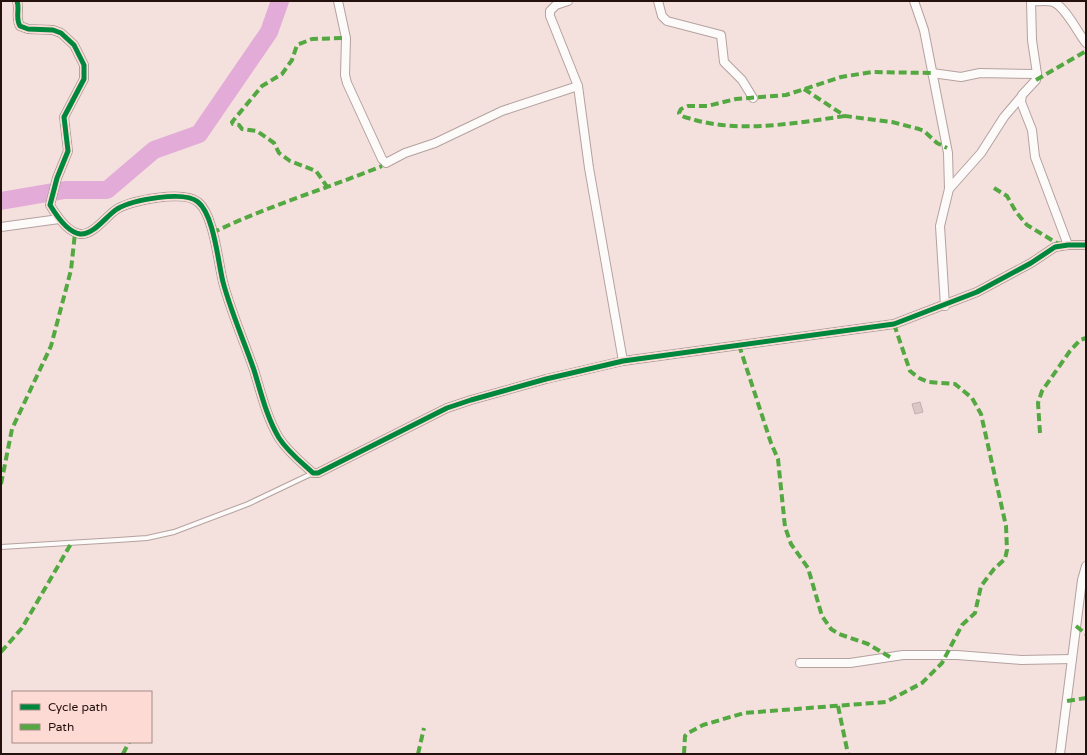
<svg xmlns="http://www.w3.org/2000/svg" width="1087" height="755" viewBox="0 0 1087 755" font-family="'Varela Round',sans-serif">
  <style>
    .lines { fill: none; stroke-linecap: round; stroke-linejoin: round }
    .river { stroke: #e3abd7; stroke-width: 18 }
    .building { fill: #dac7c6; stroke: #c1afae }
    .lane-casing { stroke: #b4a29f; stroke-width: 6 }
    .street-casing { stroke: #b4a29f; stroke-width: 10 }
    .lane { stroke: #fdfafa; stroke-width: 4 }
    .street { stroke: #fdfafa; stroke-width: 8 }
    .quiet { stroke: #53a841; stroke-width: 4; stroke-dasharray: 8 4; stroke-linecap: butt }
    .cycleway-casing { stroke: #fddbd4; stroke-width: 8 }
    .cycleway { stroke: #00873e; stroke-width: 5 }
  </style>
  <rect width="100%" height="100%" fill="#f4e1dd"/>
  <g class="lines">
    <polyline class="river" points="1,201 65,190 107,190 154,150 199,134 269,32 280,1"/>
  </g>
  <polygon class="building" points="920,402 923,412 915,414 912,404"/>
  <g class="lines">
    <defs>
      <polyline id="lane" points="1,547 118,540 147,538 174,532 248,504 313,473"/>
      <g id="street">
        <path d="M17,1C20,9 15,18 20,26L28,29L53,30L61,33L74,45L84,65V79L64,117L68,151L57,178L50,205C56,215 67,232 80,234C94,235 106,216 117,209C132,200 184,190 198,202C214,215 218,262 223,282C231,312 244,341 254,370C261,393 267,418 279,438C288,452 301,462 313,473H318L447,408L471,400L546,379L623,361L894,324L977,292L1031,263L1055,247L1068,245H1086"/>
        <polyline points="338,1 346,38 345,75 347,83 382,159 386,163 405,153 435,143 502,111 578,86"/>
        <polyline points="568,1 556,5 550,11 550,16 578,86 589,168 623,361"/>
        <polyline points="658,1 662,16 667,21 721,35 724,62 742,80 753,98"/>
        <polyline points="914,1 924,30 948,153 949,189 940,226 945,306"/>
        <polyline points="1031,1 1032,40 1037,74 1036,80 1022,95 1021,102 1032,130 1035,157 1068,245"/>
        <path d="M1031,1C1038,2 1046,0 1053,2C1065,6 1078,33 1086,43"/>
        <polyline points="932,73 961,77 980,73 1037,74"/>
        <polyline points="949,189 981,153 1004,117 1021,97"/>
        <polyline points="1,227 59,219"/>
        <polyline points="800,663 850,663 903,655 957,655 1021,660 1072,659"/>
        <polyline points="1060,754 1082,580 1086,566"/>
      </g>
    </defs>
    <use href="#lane" class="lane-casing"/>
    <use href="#street" class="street-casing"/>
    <use href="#lane" class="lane"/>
    <use href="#street" class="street"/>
    <g class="quiet">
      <polyline points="1036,80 1086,51"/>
      <polyline points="804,89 845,116 892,122 919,129 924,131 937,143 947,148"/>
      <path d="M845,116C796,123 743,133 695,120C690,118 682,118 679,113L681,109L688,106H707L736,99L786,95L841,77L872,72L932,73"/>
      <polyline points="328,188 316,171 290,161 279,153 274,143 257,131 242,129 239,125 233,124 232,122 262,86 282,74 292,60 297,45 312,39 346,38"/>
      <polyline points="994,188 1007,196 1016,212 1027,225 1060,245"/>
      <path d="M212,233C267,206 326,189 382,166"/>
      <polyline points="739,345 771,443 778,459 785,527 791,544 808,568 822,616 831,629 839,634 868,644 890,657"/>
      <polyline points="1040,433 1038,403 1042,391 1070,351 1080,340 1086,338"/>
      <polyline points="1,484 12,429 51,346 71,270 75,233"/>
      <polyline points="1076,626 1086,634"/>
      <polyline points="1,652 22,628 72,542"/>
      <polyline points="1067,701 1086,698"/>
      <polyline points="838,706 848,754"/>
      <polyline points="123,754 129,742"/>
      <polyline points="418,754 424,728"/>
      <polyline points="684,754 685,736 688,733 703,725 744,713 886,702 922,683 942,663 962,625 975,613 981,586 994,569 1005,559 1007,550 1006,526 981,414 972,398 955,384 928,382 919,378 910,371 894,324"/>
    </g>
    <defs>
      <path id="cycleway" d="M17,1C20,9 15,18 20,26L28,29L53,30L61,33L74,45L84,65V79L64,117L68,151L57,178L50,205C56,215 67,232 80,234C94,235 106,216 117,209C132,200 184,190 198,202C214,215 218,262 223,282C231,312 244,341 254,370C261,393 267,418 279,438C288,452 301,462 313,473H318L447,408L471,400L546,379L623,361L894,324L977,292L1031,263L1055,247L1068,245H1086"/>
    </defs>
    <use href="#cycleway" class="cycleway-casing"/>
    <use href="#cycleway" class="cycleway"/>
  </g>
  <rect width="1087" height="755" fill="none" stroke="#24110e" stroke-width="4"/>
  <rect x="12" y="691" width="140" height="52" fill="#fddbd4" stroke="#a68a85"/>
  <rect x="20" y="704" width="20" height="6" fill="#00873e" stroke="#a68a85"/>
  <text x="48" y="711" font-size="12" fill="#24110e">Cycle path</text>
  <rect x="20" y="724" width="20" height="6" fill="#53a841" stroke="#a68a85"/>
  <text x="48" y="731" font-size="12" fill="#24110e">Path</text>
</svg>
